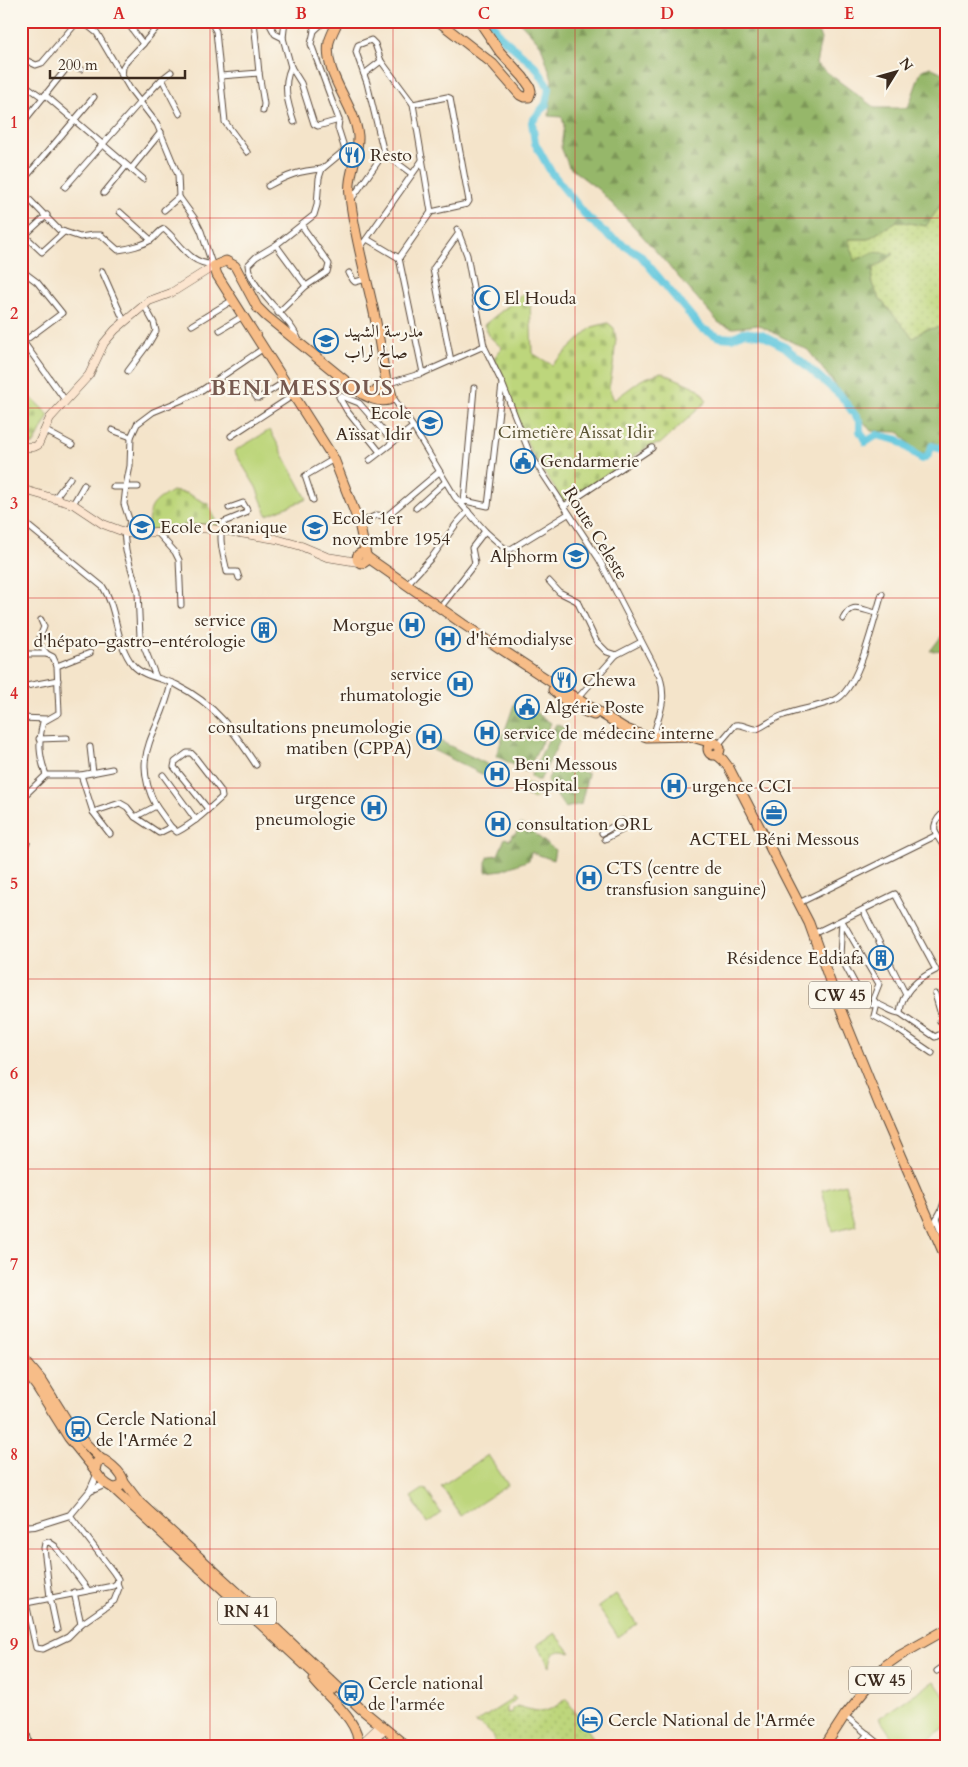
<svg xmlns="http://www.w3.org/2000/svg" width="968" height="1767" viewBox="0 0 968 1767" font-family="Cardo,Amiri,serif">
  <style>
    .green { fill: url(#green-dots); stroke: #7c804c }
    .forest { fill: url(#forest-firs); stroke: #687044 }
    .cemetery { fill: url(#cemetery-stones); stroke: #7c804c }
    .pitch { fill: #bdd67b; stroke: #7c804c }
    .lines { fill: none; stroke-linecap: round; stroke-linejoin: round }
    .river { stroke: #61c7de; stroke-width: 8 }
    .minor-casing { stroke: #574638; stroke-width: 7 }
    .tertiary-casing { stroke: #574638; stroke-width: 8 }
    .secondary-casing { stroke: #574638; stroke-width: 9 }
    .primary-casing { stroke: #574638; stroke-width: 11 }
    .trunk-casing { stroke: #574638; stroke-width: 11 }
    .minor { stroke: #fff; stroke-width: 5 }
    .tertiary { stroke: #fff; stroke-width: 6 }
    .secondary { stroke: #fce5cf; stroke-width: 8 }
    .primary { stroke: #f7bd88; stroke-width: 9 }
    .trunk { stroke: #f7bd88; stroke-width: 9 }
    .grid { fill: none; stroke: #d62828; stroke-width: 1; stroke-opacity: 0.55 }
    .labels { text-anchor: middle; stroke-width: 4.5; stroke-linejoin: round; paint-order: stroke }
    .shield { fill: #fbf7ec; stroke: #75685c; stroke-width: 1 }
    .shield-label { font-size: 16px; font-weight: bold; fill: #3b2a1e }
    .poi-label { font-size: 18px; fill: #3b2a1e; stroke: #fbf7ec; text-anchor: start }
    .park-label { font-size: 18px; fill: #5c5535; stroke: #fbf7ec }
    .street-label { font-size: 18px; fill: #3b2a1e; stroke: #fbf7ec }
    .district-label { font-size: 22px; font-weight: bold; letter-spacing: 1px; fill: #775a50; stroke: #fbf7ec }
    .neatline { fill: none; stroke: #d62828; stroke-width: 2 }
    .grid-label { font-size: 16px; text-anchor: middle; font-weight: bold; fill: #d62828 }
  </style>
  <defs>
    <pattern id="green-dots" width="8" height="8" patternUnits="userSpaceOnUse" patternTransform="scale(1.25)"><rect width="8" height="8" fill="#bdd67b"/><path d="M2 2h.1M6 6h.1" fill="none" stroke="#a3b86a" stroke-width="1.8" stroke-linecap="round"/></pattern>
    <pattern id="forest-firs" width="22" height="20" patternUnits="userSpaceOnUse" patternTransform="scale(1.25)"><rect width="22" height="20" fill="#96b76b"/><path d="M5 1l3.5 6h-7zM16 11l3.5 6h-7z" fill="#7c9557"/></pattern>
    <pattern id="cemetery-stones" width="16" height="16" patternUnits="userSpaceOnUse" patternTransform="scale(1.25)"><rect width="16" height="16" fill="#bdd67b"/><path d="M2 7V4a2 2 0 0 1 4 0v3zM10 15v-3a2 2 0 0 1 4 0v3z" fill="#a3b86a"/></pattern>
  </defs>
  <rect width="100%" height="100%" fill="#fbf7ec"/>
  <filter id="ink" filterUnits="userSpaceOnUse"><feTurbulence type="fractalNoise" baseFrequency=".02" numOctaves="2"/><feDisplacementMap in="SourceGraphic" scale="10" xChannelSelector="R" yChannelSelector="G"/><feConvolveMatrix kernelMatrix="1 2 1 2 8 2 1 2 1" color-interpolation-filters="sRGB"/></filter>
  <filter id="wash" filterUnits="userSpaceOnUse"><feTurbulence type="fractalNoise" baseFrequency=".0096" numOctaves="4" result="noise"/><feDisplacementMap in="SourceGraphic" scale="20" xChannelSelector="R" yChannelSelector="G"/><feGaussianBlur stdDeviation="1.12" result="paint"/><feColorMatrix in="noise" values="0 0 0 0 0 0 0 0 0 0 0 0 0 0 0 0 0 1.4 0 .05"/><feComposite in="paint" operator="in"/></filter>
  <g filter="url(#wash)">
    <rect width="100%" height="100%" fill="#f4e4ca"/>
    <g class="green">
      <polygon points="947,196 947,326 924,330 913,338 879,298 871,282 874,268 893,255 873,253 854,262 848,239 868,239 897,221 926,226"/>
      <polygon points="522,781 543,790 543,793 534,799 520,792 520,783"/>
      <path d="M555,1633L571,1653C557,1648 551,1652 550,1667L537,1645Z"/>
      <path d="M513,1696L516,1699L507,1707V1713L512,1712V1709L517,1706C542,1713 545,1715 566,1699L599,1746H495C494,1734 486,1727 475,1723L511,1700Z"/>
    </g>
    <g class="forest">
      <polygon points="519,21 814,21 821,39 816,64 875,108 908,108 921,71 930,67 947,75 947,196 926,226 897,221 868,239 848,239 854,256 854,261 873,252 894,254 874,268 871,282 879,298 913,338 924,330 947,326 947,458 934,441 925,453 917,453 899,432 871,431 808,350 758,325 733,328 719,323 637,230 599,190 569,167 561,147 564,125 562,117 549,116 552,79 541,45"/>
      <polygon points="947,629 947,650 930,651"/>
      <polygon points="516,699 551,723 527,772 496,756"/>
      <polygon points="556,724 566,729 540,780 536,780 531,777 531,775"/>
      <polygon points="438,740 501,771 496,781 433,750"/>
      <polygon points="555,765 581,770 588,774 581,804 565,808 547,781"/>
      <polygon points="520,824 536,831 535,834 555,850 553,860 531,852 529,860 502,870 486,872 486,862 489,856 498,855 505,838 510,840 512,835 515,835"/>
    </g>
    <g class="cemetery">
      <polygon points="523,294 530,300 532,353 552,365 592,327 608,323 614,328 616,339 613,367 609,388 614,400 641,380 661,372 699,389 707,401 660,444 649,446 564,503 530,450 494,358 502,348 490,337 484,325"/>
      <polygon points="21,388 49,415 34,444 21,446"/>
      <path d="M172,491L186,493L208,504L219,526L147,531C150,506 150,504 172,491Z"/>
    </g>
    <g class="pitch">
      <polygon points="270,430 307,499 267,515 256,487 234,451"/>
      <polygon points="845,1184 856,1225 833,1231 822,1190"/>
      <polygon points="488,1455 508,1485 461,1516 441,1486"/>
      <polygon points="425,1488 441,1513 427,1523 411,1497"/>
      <polygon points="616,1594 637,1624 618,1637 598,1607"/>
      <polygon points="934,1681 947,1700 947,1727 919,1746 898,1746 879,1718"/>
    </g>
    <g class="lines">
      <polyline class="river" points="491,21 499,35 536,67 549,88 546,104 532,122 535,143 551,172 587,217 609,236 640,255 701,328 719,337 732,338 744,332 762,335 785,347 841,396 860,422 860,431 866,442 877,435 898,440 922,459 928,455 932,446 947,451"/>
    </g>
  </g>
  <g filter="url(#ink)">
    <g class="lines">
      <defs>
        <g id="minor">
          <polyline points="82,21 97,33 130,89 157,124 178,175 179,197 195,219 201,231 212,264 214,266"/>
          <polyline points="126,21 143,44"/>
          <polyline points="150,21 155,29"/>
          <polyline points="210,21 216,31 225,122 247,152"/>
          <polyline points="254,21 259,73 264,104 263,111"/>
          <polyline points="268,21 275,34 283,38"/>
          <polyline points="285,21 283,38 291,67 301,83 314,124 318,126 339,120"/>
          <polyline points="313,21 314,31 325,21"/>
          <polyline points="314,31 311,44 339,120 338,128 345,150"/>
          <polyline points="21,58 36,65 42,63 78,21"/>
          <path d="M291,67C282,86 288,104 294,122"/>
          <polyline points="364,74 381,61"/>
          <polyline points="122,76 123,67 126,62 143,44 162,21"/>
          <polyline points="221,76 259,73"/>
          <polyline points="162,79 180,114"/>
          <polyline points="21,82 42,97"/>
          <polyline points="45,95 143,179"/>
          <polyline points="413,104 447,97 450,98 469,201 467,204 431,212 399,258 423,373"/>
          <polyline points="21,125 66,69 71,66 81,69"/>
          <polyline points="384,153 412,174"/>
          <polyline points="131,169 161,132"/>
          <polyline points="21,183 94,97"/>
          <path d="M268,186C288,175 299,171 322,169"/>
          <polyline points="65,187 140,102 162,79 171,72"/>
          <path d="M21,191L59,230L80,237L93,235H101L118,250C128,249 143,245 151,240C157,236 158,231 164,229C180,242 189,264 212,264"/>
          <polyline points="104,193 126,166"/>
          <polyline points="351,200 384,153 367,83 356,52 358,45 371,40 375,44 381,61 413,104 431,212"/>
          <polyline points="164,210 179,197"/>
          <polyline points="120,212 151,240"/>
          <path d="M457,229L467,255L484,346L502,383L528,449L539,468L599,559L660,677C667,702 659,714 653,737"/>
          <polyline points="21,232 42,252 64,232"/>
          <polyline points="21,239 47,215"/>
          <polyline points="367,239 399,258"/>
          <polyline points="276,245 306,286"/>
          <polyline points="360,248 423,159"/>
          <polyline points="21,270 37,282 62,313 23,342"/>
          <polyline points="102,271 124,321"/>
          <polyline points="349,273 353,280 355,282 366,279"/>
          <polyline points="278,313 306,286 327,272 329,264 302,226"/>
          <polyline points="192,325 233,300"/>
          <polyline points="220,330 243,316"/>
          <polyline points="22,340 65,400"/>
          <path d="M299,341C291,317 249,289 248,265L256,257L276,245L314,215L317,205L319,178L322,169L345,150L357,145"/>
          <polyline points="451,361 433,269 459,233"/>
          <polyline points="128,371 149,343 156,331 154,323 144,305"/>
          <polyline points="386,384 423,373 484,346"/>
          <polyline points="249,386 257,398 259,398 286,381"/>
          <polyline points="392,396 413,427 455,497 485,531 503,547 507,549 511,549 568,514"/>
          <polyline points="44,430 72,445"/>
          <polyline points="112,430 131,437"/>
          <polyline points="231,436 294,395"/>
          <polyline points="380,452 347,411 339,397 341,396 359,403 393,442"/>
          <polyline points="370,460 413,427"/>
          <polyline points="113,487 138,487"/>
          <polyline points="55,498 70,478"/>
          <polyline points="313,500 305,476 334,459"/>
          <polyline points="465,501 488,506 502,384"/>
          <polyline points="464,502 474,388"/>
          <polyline points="73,504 84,485"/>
          <polyline points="564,506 652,448"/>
          <path d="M229,508L243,503L247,510L246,513L224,522C217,537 224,557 227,572H237L239,578"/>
          <polyline points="416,508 445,482"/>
          <path d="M21,520L103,587C118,610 115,643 133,665C143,677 163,678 177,685C216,705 233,730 256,765"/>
          <polyline points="359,523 377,515 384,516 388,515 439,472"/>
          <polyline points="124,532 126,551 138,592 140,637 156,677"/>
          <polyline points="157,532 175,552 179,560 181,605"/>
          <polyline points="127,533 130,522 124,504 126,486 130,466 131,437 137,424 153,412 182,400 202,390 264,348"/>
          <polyline points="549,581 559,592 577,601 596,641 607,652 616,655 641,642"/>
          <polyline points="406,585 432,557 457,523 468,511"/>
          <polyline points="440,608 475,563 472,548 485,531"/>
          <path d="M843,619C852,602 859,609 876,613"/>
          <path d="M41,620L44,627C38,642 36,640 47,654"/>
          <path d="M21,651L24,654H47L53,657L57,666L59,713L43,722C38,743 39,755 46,775"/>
          <polyline points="57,666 90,653"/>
          <polyline points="21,687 58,680"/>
          <polyline points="577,699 616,655"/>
          <polyline points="21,718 47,719"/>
          <polyline points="39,739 67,738"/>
          <path d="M718,745L735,725C743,723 749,730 757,729C766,725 774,718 784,715C800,709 819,707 835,700C859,690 874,619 882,594"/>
          <polyline points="90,747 93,773"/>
          <polyline points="81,775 112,769"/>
          <polyline points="163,775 196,820"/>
          <path d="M21,799L46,775H81L93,812L120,803L127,807L135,817L156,806C128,751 161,734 171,683"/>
          <polyline points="156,806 171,827"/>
          <polyline points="93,812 110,834"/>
          <path d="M942,814C927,828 938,837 947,851"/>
          <path d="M135,817L159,833L171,827L177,832C194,823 208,810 222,797L221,791L194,756L191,753H187L175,762L174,767L208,809"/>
          <polyline points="602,833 622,821 626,828 605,839"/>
          <polyline points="21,840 27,843"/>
          <polyline points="799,903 937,835"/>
          <polyline points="863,910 906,995"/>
          <polyline points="842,920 840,956 861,995 870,1005 877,1004 874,1016 894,1027 932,1053"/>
          <path d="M842,921L879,984L873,999L877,1004C884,1006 893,1013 900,1013"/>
          <path d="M817,932L895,894L936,970C919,978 901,992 900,1013L935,1037L947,1031"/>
          <polyline points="935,994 942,1018 940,1021 947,1026"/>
          <polyline points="937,1218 942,1231"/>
          <polyline points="935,1222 941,1211 947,1193"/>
          <polyline points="74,1592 81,1624"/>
          <polyline points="26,1603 36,1648 43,1649 68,1637 81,1624 114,1601 119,1588 117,1583"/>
          <polyline points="21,1604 113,1586 117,1583 118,1579 114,1573 70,1515"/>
          <polyline points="57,1630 50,1597 44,1548 45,1543 49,1542 55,1546 88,1590"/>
          <polyline points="937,1671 947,1664"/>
          <polyline points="21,1672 25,1726 30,1746"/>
          <polyline points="849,1719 882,1746"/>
          <polyline points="857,1746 868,1734"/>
        </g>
        <g id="tertiary">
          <polyline points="90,1491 106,1484"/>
          <polyline points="21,1527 35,1526 70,1515 90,1491 97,1475"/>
        </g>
        <g id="secondary">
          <polyline points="21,447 34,447 38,445 50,418 89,375 104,343 115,330 149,301 171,293 214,266"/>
          <polyline points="21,489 73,504 103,524 127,533 144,533 200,528 221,530 276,539 301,546 327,557 358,562"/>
          <polyline points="369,1743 385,1730"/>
          <polyline points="359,1746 380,1726"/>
        </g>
        <g id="primary">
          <path d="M338,21C335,28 331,35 329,42C323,75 355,104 358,136C359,156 347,176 350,196C354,234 365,271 373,308C379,334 382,361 387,387"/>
          <polyline points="438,21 493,64 520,95 524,97 529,97 531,91 530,87 523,77 500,52 479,21"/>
          <path d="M362,394L374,392L384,387L390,389L392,396L389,400C379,403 366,397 358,391L266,316L257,307L235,266L226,261L214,266L217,275L334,459L359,523L366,555"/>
          <circle cx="362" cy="558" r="5"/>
          <polyline points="367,557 463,624 568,693 626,729 647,737 689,736 712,743"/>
          <polyline points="553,690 573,707 594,715"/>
          <circle cx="714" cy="749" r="6"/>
          <polyline points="716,754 723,760 729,768 809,923 836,998 879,1104 947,1261"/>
          <polyline points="825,1746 845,1715 886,1665 899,1656 947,1629"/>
        </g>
        <g id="trunk">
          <polyline points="21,1356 42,1381 74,1432 102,1460"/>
          <path d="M21,1366L37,1387L69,1438L95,1470C99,1478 105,1484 113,1488C137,1486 113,1465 104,1460L97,1462L95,1470"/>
          <polyline points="123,1481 139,1502 247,1601 360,1708 406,1746"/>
          <polyline points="113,1488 332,1690"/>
          <path d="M314,1680C328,1698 361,1722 358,1746"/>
        </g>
      </defs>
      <use href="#minor" class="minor-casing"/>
      <use href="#tertiary" class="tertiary-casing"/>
      <use href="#secondary" class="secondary-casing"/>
      <use href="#primary" class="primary-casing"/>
      <use href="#trunk" class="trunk-casing"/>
      <use href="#minor" class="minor"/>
      <use href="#tertiary" class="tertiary"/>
      <use href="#secondary" class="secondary"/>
      <use href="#primary" class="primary"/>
      <use href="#trunk" class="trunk"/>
    </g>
  </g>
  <path class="grid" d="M210,21V1746M393,21V1746M575,21V1746M758,21V1746M21,218H947M21,408H947M21,598H947M21,788H947M21,979H947M21,1169H947M21,1359H947M21,1549H947"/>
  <defs>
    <symbol id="restaurant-ring" viewBox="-11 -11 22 22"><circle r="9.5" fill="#fbf7ec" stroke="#1f6fb2" stroke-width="1.5"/><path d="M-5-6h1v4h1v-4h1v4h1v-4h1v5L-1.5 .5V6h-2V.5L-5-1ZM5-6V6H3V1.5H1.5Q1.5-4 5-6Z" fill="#1f6fb2"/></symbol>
    <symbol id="mosque-ring" viewBox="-11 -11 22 22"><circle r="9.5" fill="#fbf7ec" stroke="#1f6fb2" stroke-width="1.5"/><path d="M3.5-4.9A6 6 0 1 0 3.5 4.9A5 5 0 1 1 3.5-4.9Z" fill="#1f6fb2"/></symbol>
    <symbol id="school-ring" viewBox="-11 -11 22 22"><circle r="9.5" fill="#fbf7ec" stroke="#1f6fb2" stroke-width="1.5"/><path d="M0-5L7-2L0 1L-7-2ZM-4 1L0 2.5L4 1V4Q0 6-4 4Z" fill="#1f6fb2"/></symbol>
    <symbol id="civic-ring" viewBox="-11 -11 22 22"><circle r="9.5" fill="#fbf7ec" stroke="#1f6fb2" stroke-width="1.5"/><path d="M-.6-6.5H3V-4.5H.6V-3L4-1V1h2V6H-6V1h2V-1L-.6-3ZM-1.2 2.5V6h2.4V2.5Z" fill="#1f6fb2"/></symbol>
    <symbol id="hospital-ring" viewBox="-11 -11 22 22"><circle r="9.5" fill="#fbf7ec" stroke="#1f6fb2" stroke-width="1.5"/><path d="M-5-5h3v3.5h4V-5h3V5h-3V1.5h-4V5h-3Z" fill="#1f6fb2"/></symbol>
    <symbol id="building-ring" viewBox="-11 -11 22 22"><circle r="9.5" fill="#fbf7ec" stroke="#1f6fb2" stroke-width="1.5"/><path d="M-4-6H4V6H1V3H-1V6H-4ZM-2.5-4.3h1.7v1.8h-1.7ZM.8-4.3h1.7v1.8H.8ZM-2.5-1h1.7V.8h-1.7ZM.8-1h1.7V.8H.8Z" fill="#1f6fb2"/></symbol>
    <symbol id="office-ring" viewBox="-11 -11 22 22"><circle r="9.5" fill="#fbf7ec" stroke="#1f6fb2" stroke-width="1.5"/><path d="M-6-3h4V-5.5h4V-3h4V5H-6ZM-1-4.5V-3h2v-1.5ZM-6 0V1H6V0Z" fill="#1f6fb2"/></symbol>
    <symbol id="bus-ring" viewBox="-11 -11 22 22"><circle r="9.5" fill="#fbf7ec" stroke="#1f6fb2" stroke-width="1.5"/><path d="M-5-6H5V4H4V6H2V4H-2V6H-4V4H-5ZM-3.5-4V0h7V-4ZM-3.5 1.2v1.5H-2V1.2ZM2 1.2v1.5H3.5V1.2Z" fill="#1f6fb2"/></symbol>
    <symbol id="hotel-ring" viewBox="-11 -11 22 22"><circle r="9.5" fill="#fbf7ec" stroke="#1f6fb2" stroke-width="1.5"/><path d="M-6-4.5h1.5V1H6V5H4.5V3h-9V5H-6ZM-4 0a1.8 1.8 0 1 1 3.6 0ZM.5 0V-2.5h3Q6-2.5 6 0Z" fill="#1f6fb2"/></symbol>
  </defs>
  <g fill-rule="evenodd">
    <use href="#restaurant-ring" x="338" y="141" width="28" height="28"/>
    <use href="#mosque-ring" x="473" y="284" width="28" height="28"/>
    <use href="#school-ring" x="312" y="327" width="28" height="28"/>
    <use href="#school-ring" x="416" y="409" width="28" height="28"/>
    <use href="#civic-ring" x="509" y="447" width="28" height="28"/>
    <use href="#school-ring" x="128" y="513" width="28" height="28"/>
    <use href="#school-ring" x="301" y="514" width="28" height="28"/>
    <use href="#school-ring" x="562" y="542" width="28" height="28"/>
    <use href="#hospital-ring" x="398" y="611" width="28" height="28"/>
    <use href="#building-ring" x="250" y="616" width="28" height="28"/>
    <use href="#hospital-ring" x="434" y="625" width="28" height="28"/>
    <use href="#restaurant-ring" x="550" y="666" width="28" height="28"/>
    <use href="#hospital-ring" x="446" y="670" width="28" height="28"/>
    <use href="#civic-ring" x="513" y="693" width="28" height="28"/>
    <use href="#hospital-ring" x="473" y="719" width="28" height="28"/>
    <use href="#hospital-ring" x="415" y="723" width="28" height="28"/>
    <use href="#hospital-ring" x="483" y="760" width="28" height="28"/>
    <use href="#hospital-ring" x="660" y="772" width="28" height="28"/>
    <use href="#hospital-ring" x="360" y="794" width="28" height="28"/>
    <use href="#office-ring" x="760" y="799" width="28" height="28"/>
    <use href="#hospital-ring" x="484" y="810" width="28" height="28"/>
    <use href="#hospital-ring" x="575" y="864" width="28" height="28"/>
    <use href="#building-ring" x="867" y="944" width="28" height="28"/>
    <use href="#bus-ring" x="64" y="1415" width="28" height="28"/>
    <use href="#bus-ring" x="337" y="1679" width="28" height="28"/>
    <use href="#hotel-ring" x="576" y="1706" width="28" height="28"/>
  </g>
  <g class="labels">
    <g class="shield">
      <rect x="809" y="981.5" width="62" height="27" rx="4"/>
      <rect x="218" y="1597.5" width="58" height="27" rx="4"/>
      <rect x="849" y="1666.5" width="62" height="27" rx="4"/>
    </g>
    <g class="shield-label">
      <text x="840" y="1001">CW 45</text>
      <text x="247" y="1617">RN 41</text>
      <text x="880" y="1686">CW 45</text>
    </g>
    <g class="poi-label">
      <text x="370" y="161">Resto</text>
      <text x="504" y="304">El Houda</text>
      <text x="344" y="337">مدرسة الشهيد<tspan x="344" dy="21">صالح لراب</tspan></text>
      <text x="412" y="419" text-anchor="end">Ecole<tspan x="412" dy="21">Aïssat Idir</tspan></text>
      <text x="540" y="467">Gendarmerie</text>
      <text x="332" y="524">Ecole 1er<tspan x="332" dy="21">novembre 1954</tspan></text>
      <text x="160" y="533">Ecole Coranique</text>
      <text x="558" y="562" text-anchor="end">Alphorm</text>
      <text x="246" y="626" text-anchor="end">service<tspan x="246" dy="21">d'hépato-gastro-entérologie</tspan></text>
      <text x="394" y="631" text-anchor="end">Morgue</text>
      <text x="466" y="645">d'hémodialyse</text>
      <text x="442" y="680" text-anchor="end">service<tspan x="442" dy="21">rhumatologie</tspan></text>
      <text x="582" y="686">Chewa</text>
      <text x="544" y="713">Algérie Poste</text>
      <text x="412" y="733" text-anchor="end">consultations pneumologie<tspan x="412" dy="21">matiben (CPPA)</tspan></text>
      <text x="504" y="739">service de médecine interne</text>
      <text x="514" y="770">Beni Messous<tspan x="514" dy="21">Hospital</tspan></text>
      <text x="692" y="792">urgence CCI</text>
      <text x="356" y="804" text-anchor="end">urgence<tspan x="356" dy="21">pneumologie</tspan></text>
      <text x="516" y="830">consultation ORL</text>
      <text x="774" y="845" text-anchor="middle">ACTEL Béni Messous</text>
      <text x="606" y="874">CTS (centre de<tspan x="606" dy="21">transfusion sanguine)</tspan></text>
      <text x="864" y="964" text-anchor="end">Résidence Eddiafa</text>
      <text x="96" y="1425">Cercle National<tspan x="96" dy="21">de l'Armée 2</tspan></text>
      <text x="368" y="1689">Cercle national<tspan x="368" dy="21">de l'armée</tspan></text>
      <text x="608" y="1726">Cercle National de l'Armée</text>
    </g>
    <g class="park-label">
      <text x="576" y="438">Cimetière Aissat Idir</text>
    </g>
    <g class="street-label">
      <text transform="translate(596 533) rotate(58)" y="6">Route Celeste</text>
    </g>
    <g class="district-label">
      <text x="302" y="395">BENI MESSOUS</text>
    </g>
  </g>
  <rect width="968" height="1767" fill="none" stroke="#fbf7ec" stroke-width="55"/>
  <g transform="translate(896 72) rotate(53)" stroke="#fbf7ec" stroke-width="4" paint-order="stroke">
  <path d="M0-4L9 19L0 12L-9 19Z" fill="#3b2a1e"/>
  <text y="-8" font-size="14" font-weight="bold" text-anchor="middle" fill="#3b2a1e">N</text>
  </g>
  <path d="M50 70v8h135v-8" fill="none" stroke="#3b2a1e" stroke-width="2.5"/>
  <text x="58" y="70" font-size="15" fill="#3b2a1e" stroke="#fbf7ec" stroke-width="4" paint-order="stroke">200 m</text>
  <rect x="28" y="28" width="912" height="1712" class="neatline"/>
  <g class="grid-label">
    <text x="119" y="19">A</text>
    <text x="301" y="19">B</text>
    <text x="484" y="19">C</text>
    <text x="667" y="19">D</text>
    <text x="849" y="19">E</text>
    <text x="14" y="128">1</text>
    <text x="14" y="319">2</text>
    <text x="14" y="509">3</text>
    <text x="14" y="699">4</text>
    <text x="14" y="889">5</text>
    <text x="14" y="1079">6</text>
    <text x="14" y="1270">7</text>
    <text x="14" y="1460">8</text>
    <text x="14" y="1650">9</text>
  </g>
</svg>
